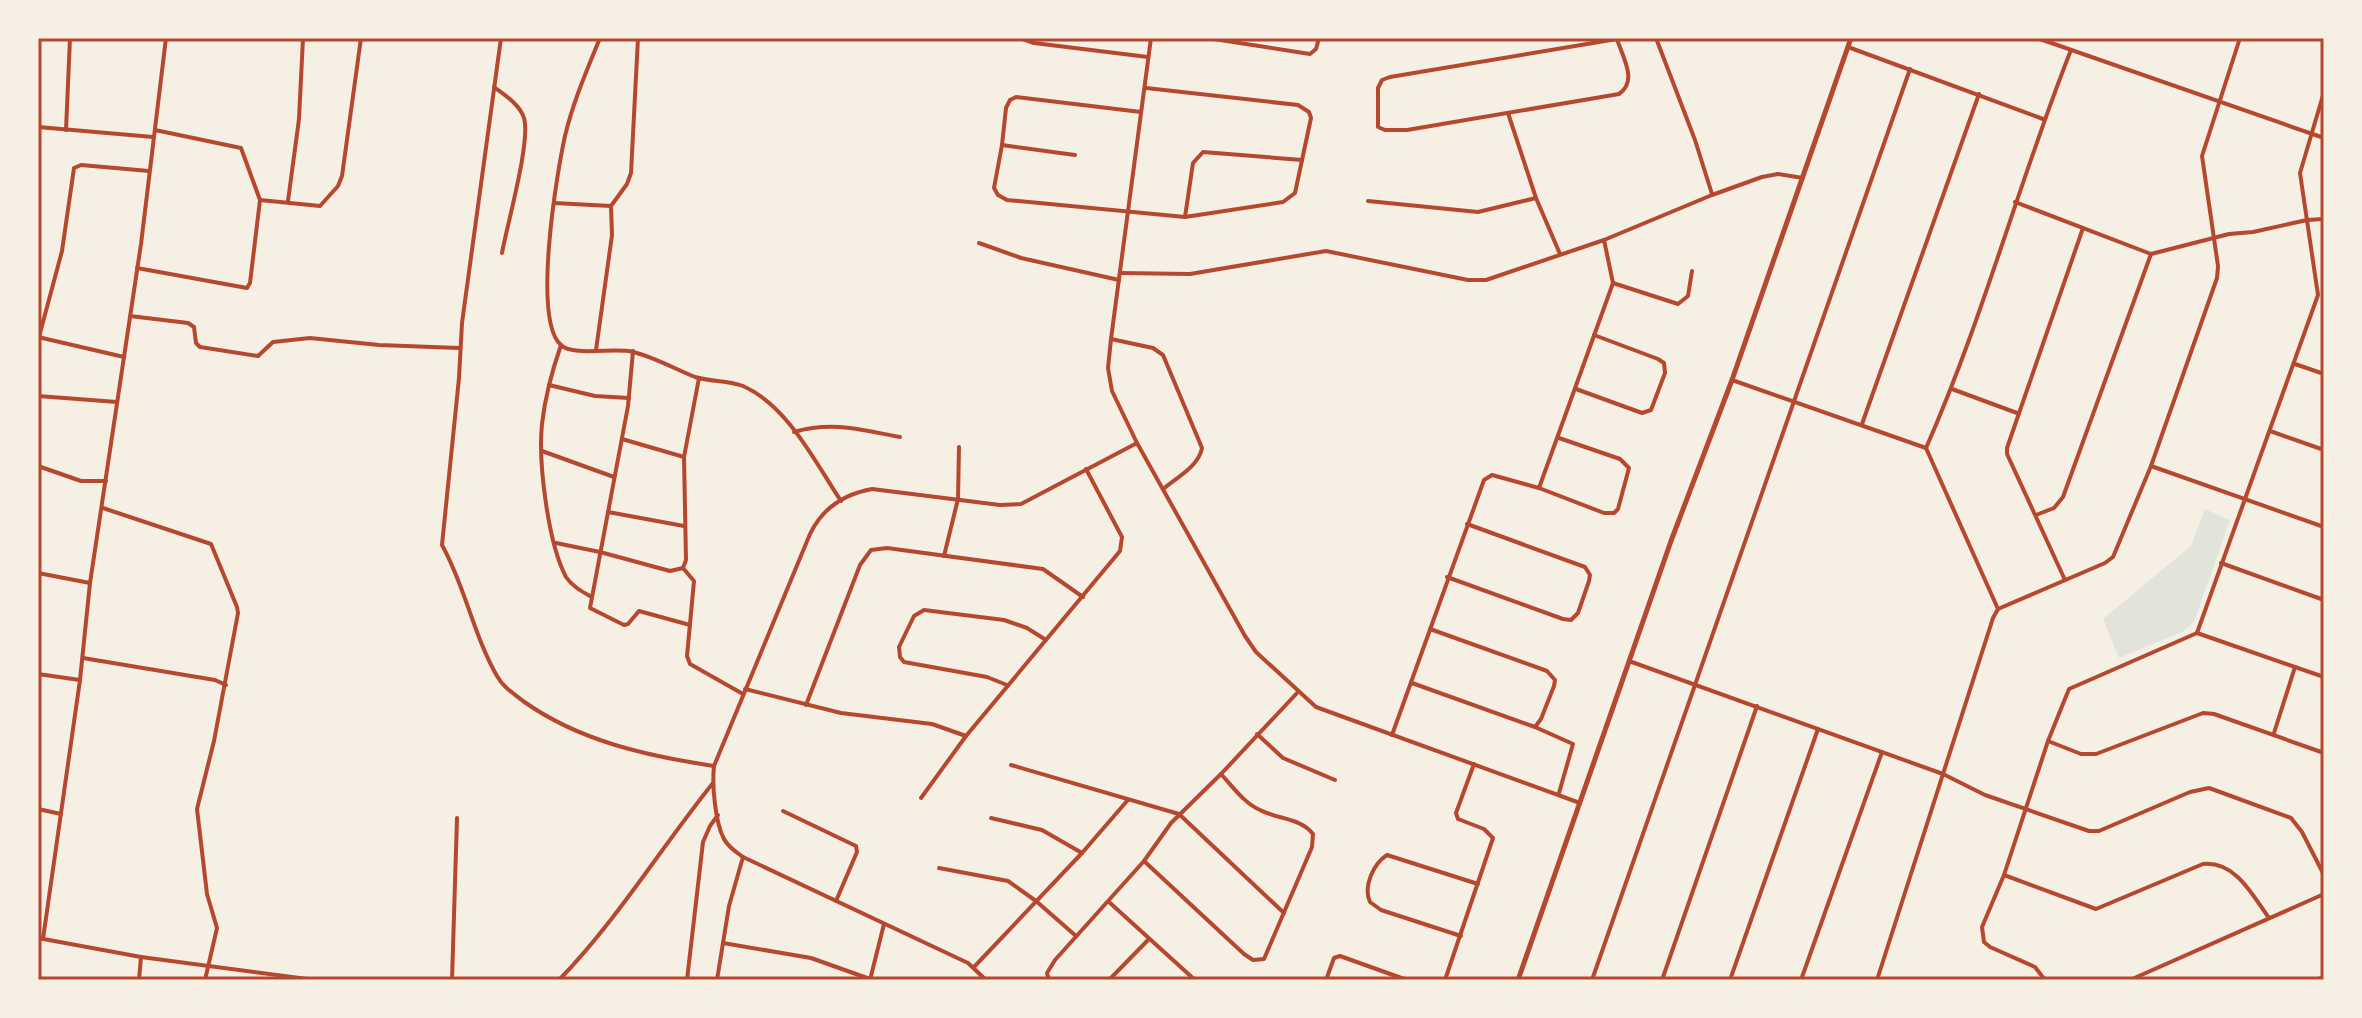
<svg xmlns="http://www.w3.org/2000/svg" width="2362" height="1018" viewBox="0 0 2362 1018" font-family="'Archivo Narrow',sans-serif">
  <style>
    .green { fill: #e2e4dc }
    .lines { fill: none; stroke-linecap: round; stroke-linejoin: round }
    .minor { stroke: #b5482f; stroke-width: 4 }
    .tertiary { stroke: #b5482f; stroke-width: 5 }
    .neatline { fill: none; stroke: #b5482f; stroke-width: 3 }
  </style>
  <rect width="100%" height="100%" fill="#f6efe4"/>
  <polygon class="green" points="2205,509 2230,520 2194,622 2182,632 2119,658 2103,619 2191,546"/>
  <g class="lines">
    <g class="minor">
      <path d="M501,38L462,323L459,378L442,545C465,586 473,634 497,676C503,687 513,693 523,701C579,741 647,756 714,766"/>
      <path d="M600,38C587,70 573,102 565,136C557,172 532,320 561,345C573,357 616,347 633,352C654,357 675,369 695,377C711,382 728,380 743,386C788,406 815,462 841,501"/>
      <polyline points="1020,38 1034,43 1148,57"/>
      <polyline points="1151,38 1111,339 1108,368 1112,391 1137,443 1245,636 1256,652 1316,707 1580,803"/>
      <polyline points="1207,38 1310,54 1316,49 1319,38"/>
      <path d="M1617,38V39C1623,58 1638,81 1619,94L1407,130H1385L1378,127V88L1382,80L1390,77L1617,39L1622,38"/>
      <polyline points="1656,38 1695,140 1712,194"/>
      <polyline points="2037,38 2324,138"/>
      <polyline points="1848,47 2043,119"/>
      <path d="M494,87C505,95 520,105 524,118C531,141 507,225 502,253"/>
      <polyline points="1141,112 1016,97 1010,100 1006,108 1002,145 994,188 998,195 1007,200 1185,217 1283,202 1295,193 1311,118 1309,112 1298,105 1146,88"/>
      <polyline points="1508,113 1536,198 1560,254"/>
      <polyline points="38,127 153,137"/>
      <polyline points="66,130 70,38"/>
      <polyline points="155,130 241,148 260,200 320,206 338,186 342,176 361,38"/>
      <polyline points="1002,145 1075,155"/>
      <polyline points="288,201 299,119 303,38"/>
      <polyline points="1368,201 1478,212 1536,198"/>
      <polyline points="2015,202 2151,254 2063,497 2054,508 2036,515"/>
      <polyline points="554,203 611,206 627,184 631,173 638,38"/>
      <polyline points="1185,217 1193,163 1203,152 1302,160"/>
      <polyline points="979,243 1021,258 1119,280"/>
      <polyline points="2151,254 2229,234 2253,232 2307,220 2324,219"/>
      <polyline points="137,268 247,288 250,283 260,200"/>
      <polyline points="1120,273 1190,274 1326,251 1468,280 1486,280 1604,240 1712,195 1762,177 1778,174 1803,178"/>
      <polyline points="1613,283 1678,304 1688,296 1692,271"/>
      <polyline points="130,316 188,323 194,327 196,343 200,347 258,356 273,342 310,338 379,345 459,348"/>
      <polyline points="38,337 124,357"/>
      <polyline points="39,337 62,251 74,168 81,165 149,171"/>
      <path d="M1111,339L1153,348L1163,355L1202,448C1199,466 1176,478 1163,489"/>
      <path d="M561,345C552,371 545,397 542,424C538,462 548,543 566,577C572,586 581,591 590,596"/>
      <polyline points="596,350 612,235 611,206"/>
      <polyline points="633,351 628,406 590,608 624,625 628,624 639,611 690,625"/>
      <polyline points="2295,364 2324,374"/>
      <polyline points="1732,380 1926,448 1998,609"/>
      <polyline points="549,385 595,396 629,398"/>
      <polyline points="1576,389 1642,413 1651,410 1665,373 1664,363 1658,359 1594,335"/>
      <polyline points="1952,389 2017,413"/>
      <polyline points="38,396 117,402"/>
      <polyline points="1862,424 1979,94"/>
      <polyline points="2270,431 2324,450"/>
      <path d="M794,432C833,421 861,430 900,437"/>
      <polyline points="622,439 684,457"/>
      <path d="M1926,448C1983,319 2019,181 2071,50"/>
      <polyline points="542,451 614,477"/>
      <polyline points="38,466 81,481 106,481"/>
      <polyline points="2151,466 2324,527"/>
      <polyline points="1539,488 1604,513 1614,513 1618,509 1629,468 1620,459 1559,438"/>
      <polyline points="103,508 211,544 237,607 238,613 214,741 197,809 207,894 217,928 205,980"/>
      <polyline points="608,512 684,526"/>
      <polyline points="556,543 600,552 670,571 683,568 686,560 684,457 699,378"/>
      <polyline points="944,556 958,499 959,447"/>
      <polyline points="2221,563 2324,600"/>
      <polyline points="683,568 694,581 687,656 690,664 743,694"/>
      <polyline points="38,573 90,583"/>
      <polyline points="1447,577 1563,619 1571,620 1578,613 1589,581 1590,575 1585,567 1467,524"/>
      <polyline points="2065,580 2007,454 2007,448 2083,228"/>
      <polyline points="2197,633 2318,295 2300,173 2324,92"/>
      <polyline points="83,658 215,680 226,685"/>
      <polyline points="1629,661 1943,774 1985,795 2089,831 2099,831 2190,792 2209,788 2291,818 2302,832 2324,875"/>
      <polyline points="38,674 80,680"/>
      <polyline points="1412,683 1535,727 1541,719 1554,686 1555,680 1547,671 1430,629"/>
      <polyline points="1007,685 987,677 904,662 900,657 899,647 914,616 924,610 1004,620 1027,628 1046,640"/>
      <polyline points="745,689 841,713 932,724 966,736"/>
      <polyline points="806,705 860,565 871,550 887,548 1043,569 1083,597"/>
      <polyline points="1535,727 1573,744 1559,793"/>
      <polyline points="2274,733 2295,667"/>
      <polyline points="1257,734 1283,758 1335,780"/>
      <polyline points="1392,735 1484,480 1492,475 1539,488 1613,283 1604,240"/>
      <polyline points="2048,741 2081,754 2096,754 2203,713 2214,714 2324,753"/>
      <polyline points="1011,765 1179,814 1284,913"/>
      <polyline points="921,798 966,736 1120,551 1122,537 1086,469"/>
      <polyline points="38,809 61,814"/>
      <polyline points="783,811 856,846 857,852 836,901"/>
      <polyline points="991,818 1042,830 1082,853"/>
      <path d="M1144,861L1244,954L1253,960L1264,959L1312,847L1313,834C1301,818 1277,819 1260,810C1244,803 1233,787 1221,774"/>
      <polyline points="939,868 1008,881 1036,901 1076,936"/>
      <path d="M2004,875L2096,909L2203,864C2236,861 2253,896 2269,918"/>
      <polyline points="1109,902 1195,980"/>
      <path d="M1461,936L1381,910L1370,902C1363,887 1373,864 1387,855L1478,884"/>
      <polyline points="38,938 141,957 315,980"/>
      <polyline points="43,939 80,680 90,583 141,244 166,38"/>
      <polyline points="723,943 811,958 870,979"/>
      <polyline points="974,967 1082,853 1127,801"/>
      <polyline points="139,980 141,957"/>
      <polyline points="452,980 457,818"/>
      <path d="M559,980C618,919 660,849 713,783"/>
      <polyline points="687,980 703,842 710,826 718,815"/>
      <polyline points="717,980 729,906 743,857"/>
      <polyline points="870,980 884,924"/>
      <path d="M986,980L968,963L743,857C736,852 728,847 724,839C715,822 712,785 714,766L810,534C822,509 844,494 872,489L1000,505L1021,504L1137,443"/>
      <polyline points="1049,980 1047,973 1055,960 1144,861 1171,823 1221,774 1298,692"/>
      <polyline points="1109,980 1149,939"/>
      <polyline points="1326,980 1334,958 1340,956 1407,980"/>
      <polyline points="1445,980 1493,838 1484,829 1458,819 1456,813 1474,764"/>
      <polyline points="1592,980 1910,69"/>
      <polyline points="1662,980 1757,706"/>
      <polyline points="1730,980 1818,729"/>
      <polyline points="1801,980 1882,752"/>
      <polyline points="1877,980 1993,618 1998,609 2105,563 2113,557 2151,466 2217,278 2218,266 2202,156 2240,38"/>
      <polyline points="2045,980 2035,967 1990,947 1984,942 1982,927 2004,875 2048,741 2069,689 2197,633 2324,677"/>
      <polyline points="2130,980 2324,894"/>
    </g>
    <g class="tertiary">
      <polyline points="1518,980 1671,541 1732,380 1851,38"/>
      <polyline points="2318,980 2324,977"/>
    </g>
  </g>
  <rect width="2362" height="1018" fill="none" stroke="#f6efe4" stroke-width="80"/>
  <rect x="40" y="40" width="2282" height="938" class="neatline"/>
</svg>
